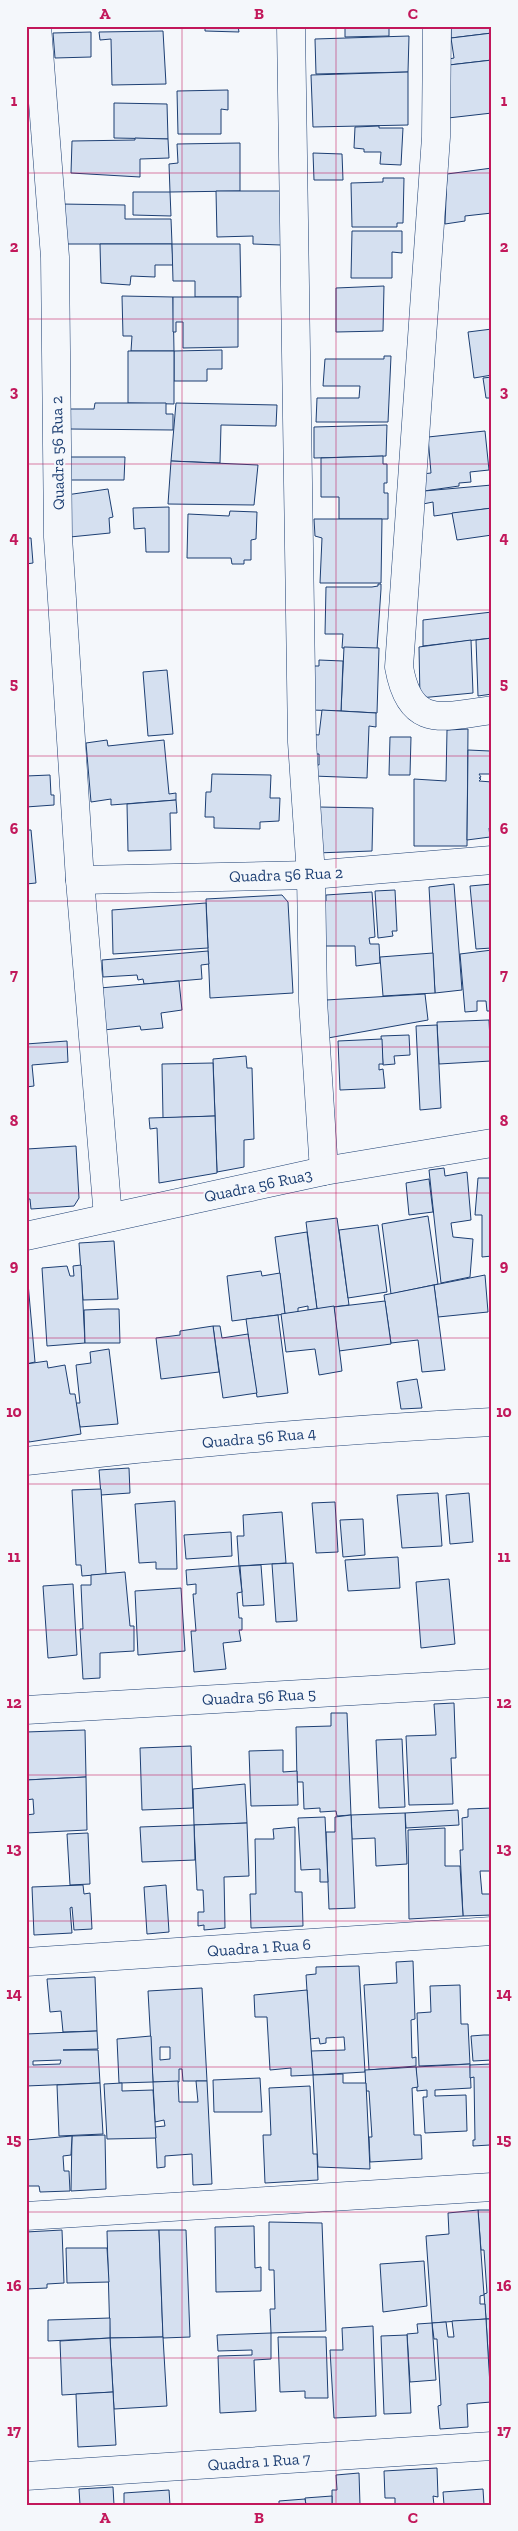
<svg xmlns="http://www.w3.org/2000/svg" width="518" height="2531" viewBox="0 0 518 2531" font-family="'Zilla Slab',serif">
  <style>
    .building { fill: #d5e0f0; stroke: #1d3f73; fill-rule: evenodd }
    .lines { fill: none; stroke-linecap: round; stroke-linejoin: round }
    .minor-casing { stroke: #1d3f73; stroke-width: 29 }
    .minor { stroke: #f4f7fb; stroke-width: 28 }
    .grid { fill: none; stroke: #c2185b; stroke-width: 1; stroke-opacity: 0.55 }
    .labels { text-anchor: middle; stroke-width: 4; stroke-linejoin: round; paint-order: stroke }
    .street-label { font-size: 16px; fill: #1d3f73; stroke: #f4f7fb }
    .neatline { fill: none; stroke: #c2185b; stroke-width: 2 }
    .grid-label { font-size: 16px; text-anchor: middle; font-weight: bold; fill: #c2185b }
  </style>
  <rect width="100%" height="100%" fill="#f4f7fb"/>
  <g class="building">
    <polygon points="205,26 238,26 239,32 205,31"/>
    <polygon points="345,26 389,26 389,36 345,37"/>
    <polygon points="451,26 492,26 492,33 451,38"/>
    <polygon points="163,31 166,84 112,85 111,39 100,40 99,32"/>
    <polygon points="91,32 91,57 55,58 53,33"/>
    <polygon points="492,33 492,60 449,65 449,59 454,58 451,38"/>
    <polygon points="409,36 408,72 316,74 315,39"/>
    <polygon points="492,60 492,113 448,118 449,65"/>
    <polygon points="408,72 408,125 313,127 311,75"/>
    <polygon points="228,90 228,110 221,109 221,134 178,134 177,91"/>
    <polygon points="114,103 167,104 168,139 114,138"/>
    <polygon points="379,126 379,128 403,128 401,165 380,164 381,152 364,152 364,149 354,148 355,127"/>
    <polygon points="135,138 168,139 169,158 140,159 140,177 71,173 72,141 135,140"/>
    <polygon points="240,143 240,191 170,192 169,164 178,163 177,144"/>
    <polygon points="313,153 342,154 343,180 314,180"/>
    <polygon points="492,168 492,213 465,216 465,221 445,224 447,174"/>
    <polygon points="383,178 404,178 403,223 397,223 397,227 352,227 351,183 383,182"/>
    <polygon points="216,191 280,191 281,245 253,244 253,236 217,237"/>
    <polygon points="133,192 170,192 171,216 133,215"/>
    <polygon points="61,204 125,205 125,219 171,219 172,244 65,244"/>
    <polygon points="352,231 402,231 402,253 392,252 392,278 351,278"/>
    <polygon points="100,244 172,244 173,265 155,265 155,277 131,276 130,285 101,283"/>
    <polygon points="172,244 240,244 241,297 195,297 195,281 173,281"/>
    <polygon points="384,286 383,331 336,332 336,288"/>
    <polygon points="122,296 173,297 174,351 131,351 132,336 123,336"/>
    <polygon points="173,297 238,297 238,347 183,348 183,322 176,322 176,332 173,332"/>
    <polygon points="492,329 492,375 474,378 468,332"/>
    <polygon points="222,350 222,369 207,369 207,381 174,381 174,351"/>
    <polygon points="128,351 174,351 174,404 128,403"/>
    <polygon points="384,356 391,356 388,422 316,422 317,398 359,398 360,386 323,386 325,359 384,359"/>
    <polygon points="492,377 492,407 491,398 486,398 483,378"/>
    <polygon points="95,403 166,403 166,414 173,414 173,430 70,429 70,409 94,409"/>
    <polygon points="176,403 277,405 276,426 221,425 220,463 171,461"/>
    <polygon points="387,425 386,456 314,458 314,427"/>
    <polygon points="485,431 489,470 470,472 471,482 459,483 459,486 424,491 422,474 431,473 428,437"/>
    <polygon points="383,456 383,464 387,464 387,483 384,483 384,493 388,493 388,519 339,519 339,497 321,497 321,458"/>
    <polygon points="69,457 125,457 124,480 69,480"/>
    <polygon points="171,461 258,465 254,505 168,504"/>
    <polygon points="492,485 492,508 434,516 433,502 423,504 424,491"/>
    <polygon points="108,489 113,517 109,518 110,533 70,537 66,495"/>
    <polygon points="169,507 169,552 146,552 145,528 134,529 133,508"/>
    <polygon points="492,508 492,535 457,540 452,513"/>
    <polygon points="230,511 257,512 256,539 251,540 251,560 244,560 244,564 232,564 231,558 187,558 188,514 229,516"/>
    <polygon points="314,519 382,519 381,583 320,583 322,538 315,536"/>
    <polygon points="26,538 31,538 33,563 26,564"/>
    <polygon points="378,584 381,584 381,589 377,649 342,648 343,634 325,634 326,587 372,587 378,586"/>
    <polygon points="492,612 492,638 423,646 423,620"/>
    <polygon points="492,638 492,694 478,696 476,640"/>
    <polygon points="471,640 473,693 420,698 419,647"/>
    <polygon points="344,647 379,648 377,713 341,711"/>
    <polygon points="319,660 343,661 341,711 312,710 314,666 319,666"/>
    <polygon points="167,670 173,734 148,736 143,672"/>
    <polygon points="322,710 376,713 376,727 369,726 367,778 313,776 308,764 319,765 319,754 308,754 307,734 319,735"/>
    <polygon points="468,729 467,846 414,846 414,779 446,781 447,730"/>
    <polygon points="390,737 411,737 410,775 389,775"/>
    <polygon points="107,740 108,746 164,740 169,794 176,793 176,800 111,805 111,799 91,802 86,743"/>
    <polygon points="468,750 490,751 490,774 479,774 481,777 479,778 481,779 479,781 492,782 492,828 489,828 490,837 467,840"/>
    <polygon points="212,774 271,775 270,798 280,798 279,821 260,822 260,829 214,828 214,817 205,817 206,792 211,792"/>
    <polygon points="50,775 51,795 54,795 54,805 26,807 26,776"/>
    <polygon points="176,800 177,813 170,813 171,850 128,851 127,804"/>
    <polygon points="319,807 373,808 372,851 316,853"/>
    <polygon points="26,830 31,830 36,883 26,884"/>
    <polygon points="454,884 462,990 435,993 429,887"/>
    <polygon points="492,884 492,948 476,949 470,886"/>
    <polygon points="395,890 397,931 392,931 393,936 378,938 375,891"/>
    <polygon points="372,892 375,937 369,938 370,944 379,944 380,963 356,966 355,946 324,946 323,901 326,901 326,895"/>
    <polygon points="282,895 288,902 293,993 210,998 206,899"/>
    <polygon points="206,903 208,948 113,954 112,910"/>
    <polygon points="492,950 492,1011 487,1011 486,1001 477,1001 477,1011 465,1012 460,954"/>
    <polygon points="208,951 209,964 201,965 202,979 144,984 143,979 138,980 137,975 103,977 102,960"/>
    <polygon points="433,953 435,993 383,996 380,957"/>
    <polygon points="179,981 182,1010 161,1013 163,1028 141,1030 140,1026 104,1030 100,988"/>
    <polygon points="425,994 428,1020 328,1038 326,1000"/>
    <polygon points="489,1020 491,1061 439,1064 437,1022"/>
    <polygon points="437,1025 441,1108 420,1110 416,1026"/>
    <polygon points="409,1035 410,1055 394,1056 395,1064 383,1065 381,1036"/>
    <polygon points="382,1039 383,1064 379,1064 379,1070 383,1069 385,1088 340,1090 338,1041"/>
    <polygon points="67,1041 68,1062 32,1065 34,1086 26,1087 26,1044"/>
    <polygon points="246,1056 247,1068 252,1068 254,1139 244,1140 244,1167 217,1172 213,1059"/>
    <polygon points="213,1063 215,1116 163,1118 162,1064"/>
    <polygon points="215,1116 217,1173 159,1183 157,1128 150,1129 149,1118"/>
    <polygon points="76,1146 79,1198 74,1206 31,1209 30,1199 26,1199 27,1149"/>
    <polygon points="444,1168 445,1176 467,1172 471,1220 451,1223 453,1237 473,1239 470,1277 441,1283 429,1170"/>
    <polygon points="478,1178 491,1178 492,1256 482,1257 482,1215 475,1215"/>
    <polygon points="429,1179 433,1212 409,1215 406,1183"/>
    <polygon points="428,1216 438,1284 391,1294 382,1224"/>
    <polygon points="337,1218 349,1305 317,1309 306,1222"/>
    <polygon points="378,1225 387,1292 348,1298 339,1230"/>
    <polygon points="307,1232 317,1309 308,1310 308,1306 298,1308 298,1312 285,1314 275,1237"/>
    <polygon points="114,1241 118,1299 83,1300 79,1243"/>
    <polygon points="81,1265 85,1343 47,1346 42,1268 67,1266 70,1276 74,1276 73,1266"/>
    <polygon points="261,1271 262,1276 280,1273 285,1314 232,1321 227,1276"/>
    <polygon points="485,1275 488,1312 438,1317 434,1285"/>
    <polygon points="28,1283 35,1362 26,1364 26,1284"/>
    <polygon points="434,1285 445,1370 422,1372 418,1340 391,1343 384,1295"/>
    <polygon points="385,1301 391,1344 339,1351 334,1307"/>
    <polygon points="334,1306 342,1371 319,1375 315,1349 286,1352 281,1314"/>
    <polygon points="108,1309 119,1309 120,1343 85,1343 84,1310"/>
    <polygon points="278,1315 288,1393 257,1397 246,1319"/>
    <polygon points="213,1326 220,1326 222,1338 248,1334 257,1393 223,1398"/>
    <polygon points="213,1326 219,1372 161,1379 156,1338 180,1335 180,1331"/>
    <polygon points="109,1349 118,1424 80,1427 76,1403 80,1403 76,1365 91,1363 90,1352"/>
    <polygon points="47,1361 48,1368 65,1365 70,1394 75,1394 81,1434 29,1442 26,1428 26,1364"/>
    <polygon points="417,1379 422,1408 401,1409 397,1382"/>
    <polygon points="129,1468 130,1493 101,1495 99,1470"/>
    <polygon points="101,1489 106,1574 82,1576 81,1565 76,1565 72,1490"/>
    <polygon points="438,1493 442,1546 402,1548 397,1495"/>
    <polygon points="469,1493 473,1542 450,1544 446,1495"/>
    <polygon points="175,1501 177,1569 156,1569 156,1562 139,1563 135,1504"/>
    <polygon points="335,1502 338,1552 316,1553 312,1503"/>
    <polygon points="282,1512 286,1563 239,1566 237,1536 244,1536 243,1515"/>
    <polygon points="363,1519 365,1555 343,1557 340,1520"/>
    <polygon points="231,1532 232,1556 186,1559 184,1535"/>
    <polygon points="398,1557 400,1588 348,1591 345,1560"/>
    <polygon points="293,1563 297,1621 276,1622 272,1564"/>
    <polygon points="261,1565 264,1605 243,1606 240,1566"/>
    <polygon points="239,1566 242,1592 237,1593 239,1618 242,1618 242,1630 239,1630 241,1641 223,1643 226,1669 194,1672 191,1631 196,1631 193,1594 196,1594 196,1584 187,1585 186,1570"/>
    <polygon points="125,1572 130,1626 134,1626 134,1651 100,1653 100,1678 83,1679 80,1629 83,1629 81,1585 91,1585 91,1575"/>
    <polygon points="449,1579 455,1644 421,1648 416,1582"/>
    <polygon points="73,1584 77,1655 48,1658 43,1586"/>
    <polygon points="181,1588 185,1651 138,1655 135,1591"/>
    <polygon points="454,1703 456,1758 451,1758 453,1804 409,1805 406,1736 436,1735 434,1704"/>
    <polygon points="331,1713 347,1713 351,1815 337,1816 336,1811 320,1812 320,1808 304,1809 303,1782 297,1782 296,1727 331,1726"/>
    <polygon points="85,1730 86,1777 26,1780 26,1732"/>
    <polygon points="402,1739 405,1807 379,1808 376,1740"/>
    <polygon points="191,1746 193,1808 142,1810 140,1748"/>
    <polygon points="283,1750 283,1772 297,1771 298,1805 251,1806 249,1751"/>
    <polygon points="86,1777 87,1830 26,1833 26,1815 34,1814 33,1799 26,1800 26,1780"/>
    <polygon points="245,1784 247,1823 194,1825 193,1789"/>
    <polygon points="492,1808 492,1871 480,1871 482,1894 492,1894 492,1915 463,1916 460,1850 463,1850 462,1818 468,1817 468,1809"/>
    <polygon points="458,1810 459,1825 406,1828 405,1813"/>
    <polygon points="405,1813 407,1864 376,1866 375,1838 352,1839 351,1815"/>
    <polygon points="351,1815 355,1908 329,1909 326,1832 335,1832 335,1817"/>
    <polygon points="325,1817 328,1882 320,1882 320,1869 301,1870 298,1818"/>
    <polygon points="247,1823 249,1876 224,1877 225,1928 204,1930 204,1925 198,1926 198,1912 204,1912 203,1890 197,1890 194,1825"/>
    <polygon points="194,1825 195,1860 142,1862 140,1827"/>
    <polygon points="295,1827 295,1892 302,1892 303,1926 251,1928 250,1894 256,1894 255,1839 274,1839 273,1829"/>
    <polygon points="445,1828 445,1866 460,1866 463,1916 409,1919 408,1830"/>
    <polygon points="88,1833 90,1884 70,1885 67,1834"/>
    <polygon points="83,1885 84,1894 90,1893 92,1929 74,1930 72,1907 70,1908 72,1933 34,1935 32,1887"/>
    <polygon points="166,1885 169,1932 147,1934 144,1887"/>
    <polygon points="413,1961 415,2019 411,2020 412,2058 416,2057 416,2066 369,2070 364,1985 397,1983 396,1962"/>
    <polygon points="359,1966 365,2072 313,2075 311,2051 345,2050 344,2037 326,2038 326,2043 320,2044 319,2038 310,2039 306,1975 316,1974 316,1967"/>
    <polygon points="95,1977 97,2031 63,2032 61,2011 50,2012 47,1979"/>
    <polygon points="460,1985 461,2024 468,2024 470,2064 419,2066 417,2013 431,2012 430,1986"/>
    <path d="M202,1988L207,2081H183L182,2069H179V2082H153L148,1991ZM160,2047H170V2059L160,2060Z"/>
    <polygon points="307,1990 313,2075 291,2076 291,2068 270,2070 267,2017 255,2017 254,1995"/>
    <path d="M97,2031L98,2049L63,2050H98L100,2083L26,2086V2034ZM61,2060L60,2064L33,2065V2061Z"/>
    <polygon points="484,2035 492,2035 492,2060 473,2061 471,2036"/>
    <polygon points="151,2036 153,2082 119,2083 117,2039"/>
    <polygon points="470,2064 471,2088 435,2090 435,2096 466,2095 467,2131 425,2133 423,2097 427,2097 427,2090 417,2091 416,2067"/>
    <polygon points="492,2064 492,2168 491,2168 490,2145 473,2146 473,2140 475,2140 474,2077 470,2078 470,2065"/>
    <polygon points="416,2067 418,2087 412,2088 414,2135 421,2135 422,2159 370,2162 369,2137 372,2137 369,2091 366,2091 365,2070"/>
    <polygon points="343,2074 343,2083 366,2083 370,2169 318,2167 313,2075"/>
    <polygon points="260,2078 262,2112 214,2112 213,2080"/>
    <polygon points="178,2081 179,2102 198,2102 196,2081 207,2081 212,2184 193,2185 192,2154 165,2156 165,2167 157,2168 155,2127 165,2126 164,2120 155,2122 153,2082"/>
    <polygon points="100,2083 103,2134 59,2136 57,2085"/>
    <polygon points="122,2083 122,2091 153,2090 156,2138 107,2139 104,2084"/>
    <polygon points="310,2086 313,2154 317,2154 318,2180 265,2183 263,2135 271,2135 269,2088"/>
    <polygon points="105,2135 106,2189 71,2191 72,2136"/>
    <polygon points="72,2136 71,2155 63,2156 64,2171 69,2171 70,2191 40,2192 39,2186 26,2186 26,2140"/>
    <polygon points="478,2210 492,2210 492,2319 486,2319 484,2294 487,2293 484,2250 481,2250"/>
    <polygon points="478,2210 484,2295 480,2296 480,2304 485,2304 486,2319 432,2323 426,2236 449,2234 448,2213"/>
    <polygon points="269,2222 322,2223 326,2331 271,2333 270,2309 275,2309 274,2270 269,2270"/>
    <polygon points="254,2226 255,2268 261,2267 261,2291 216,2292 215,2227"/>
    <polygon points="62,2230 64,2283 47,2284 47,2288 26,2289 26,2232"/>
    <polygon points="159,2230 163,2337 110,2338 107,2231"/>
    <polygon points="159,2230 186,2230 190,2337 163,2338"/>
    <polygon points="66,2248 107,2248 109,2282 67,2283"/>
    <polygon points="424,2261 427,2306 383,2312 380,2264"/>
    <polygon points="110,2318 110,2338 48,2341 48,2320"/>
    <polygon points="486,2319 492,2319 492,2368 489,2368"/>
    <polygon points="486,2319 491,2402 467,2404 468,2427 440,2429 438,2406 441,2405 437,2339 434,2339 432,2323 446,2322 448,2337 454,2337 452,2321"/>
    <polygon points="432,2323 436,2380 410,2382 407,2334 418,2333 417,2324"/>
    <polygon points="373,2326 376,2416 334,2418 330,2350 343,2350 342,2328"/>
    <polygon points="271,2333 271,2359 254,2360 256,2411 220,2413 218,2356 252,2355 252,2350 218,2351 217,2335"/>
    <polygon points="407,2335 411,2413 384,2414 381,2336"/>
    <polygon points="163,2337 167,2406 114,2409 110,2338"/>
    <polygon points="278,2337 326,2337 328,2398 305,2398 305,2391 280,2392"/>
    <polygon points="110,2338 113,2392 62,2395 60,2341"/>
    <polygon points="113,2392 116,2445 78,2447 76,2394"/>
    <polygon points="437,2468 438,2497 433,2496 434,2505 395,2505 395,2498 385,2498 384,2471"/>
    <polygon points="359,2473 360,2505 332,2505 332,2490 337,2490 336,2475"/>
    <polygon points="113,2487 114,2505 80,2505 79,2489"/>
    <polygon points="483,2489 484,2505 444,2505 443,2492"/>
    <polygon points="169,2490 170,2505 124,2505 124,2493"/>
    <polygon points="332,2496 332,2505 306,2505 305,2498"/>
    <polygon points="305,2499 306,2505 279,2505 279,2501"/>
  </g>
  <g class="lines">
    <defs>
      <g id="minor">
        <polyline points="37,26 55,257 58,537 80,880 108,1217"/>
        <polyline points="291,26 302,742 311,875 313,1001 324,1171"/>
        <path d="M437,26L436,137L399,667C410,729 441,717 492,710"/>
        <polyline points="80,880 311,875 492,860"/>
        <polyline points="26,1236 324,1171 492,1143"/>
        <path d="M26,1461C181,1443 336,1430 492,1422"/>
        <polyline points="26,1710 492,1683"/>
        <polyline points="26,1962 492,1931"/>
        <polyline points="26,2216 492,2187"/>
        <polyline points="26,2476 492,2446"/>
      </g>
    </defs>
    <use href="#minor" class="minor-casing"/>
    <use href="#minor" class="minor"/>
  </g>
  <path class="grid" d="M182,26V2505M336,26V2505M26,173H492M26,319H492M26,464H492M26,610H492M26,756H492M26,901H492M26,1047H492M26,1193H492M26,1338H492M26,1484H492M26,1630H492M26,1775H492M26,1921H492M26,2067H492M26,2212H492M26,2358H492"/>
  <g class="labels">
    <g class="street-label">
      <text transform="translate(57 453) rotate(-91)" y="6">Quadra 56 Rua 2</text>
      <text transform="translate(286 874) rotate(-2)" y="6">Quadra 56 Rua 2</text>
      <text transform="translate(258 1185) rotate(-12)" y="6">Quadra 56 Rua3</text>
      <text transform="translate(259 1437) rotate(-5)" y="6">Quadra 56 Rua 4</text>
      <text transform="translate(259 1696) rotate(-3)" y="6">Quadra 56 Rua 5</text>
      <text transform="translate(259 1947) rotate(-4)" y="6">Quadra 1 Rua 6</text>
      <text transform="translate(259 2461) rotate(-4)" y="6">Quadra 1 Rua 7</text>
    </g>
  </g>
  <rect width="518" height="2531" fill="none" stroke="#f4f7fb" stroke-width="55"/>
  <rect x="28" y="28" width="462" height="2476" class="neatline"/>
  <g class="grid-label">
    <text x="105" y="19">A</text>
    <text x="259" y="19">B</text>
    <text x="413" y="19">C</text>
    <text x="14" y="106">1</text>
    <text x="504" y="106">1</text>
    <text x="14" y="252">2</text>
    <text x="504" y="252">2</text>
    <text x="14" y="397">3</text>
    <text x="504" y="397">3</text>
    <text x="14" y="543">4</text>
    <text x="504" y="543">4</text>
    <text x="14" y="689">5</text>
    <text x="504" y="689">5</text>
    <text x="14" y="834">6</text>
    <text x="504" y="834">6</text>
    <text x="14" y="980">7</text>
    <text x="504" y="980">7</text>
    <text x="14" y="1126">8</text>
    <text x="504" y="1126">8</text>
    <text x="14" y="1271">9</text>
    <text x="504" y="1271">9</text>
    <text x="14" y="1417">10</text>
    <text x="504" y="1417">10</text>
    <text x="14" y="1562">11</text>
    <text x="504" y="1562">11</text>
    <text x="14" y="1708">12</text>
    <text x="504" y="1708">12</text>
    <text x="14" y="1854">13</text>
    <text x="504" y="1854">13</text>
    <text x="14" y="1999">14</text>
    <text x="504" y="1999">14</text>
    <text x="14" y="2145">15</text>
    <text x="504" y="2145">15</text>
    <text x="14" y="2291">16</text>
    <text x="504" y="2291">16</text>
    <text x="14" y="2436">17</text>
    <text x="504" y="2436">17</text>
    <text x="105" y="2523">A</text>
    <text x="259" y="2523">B</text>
    <text x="413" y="2523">C</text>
  </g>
</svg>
